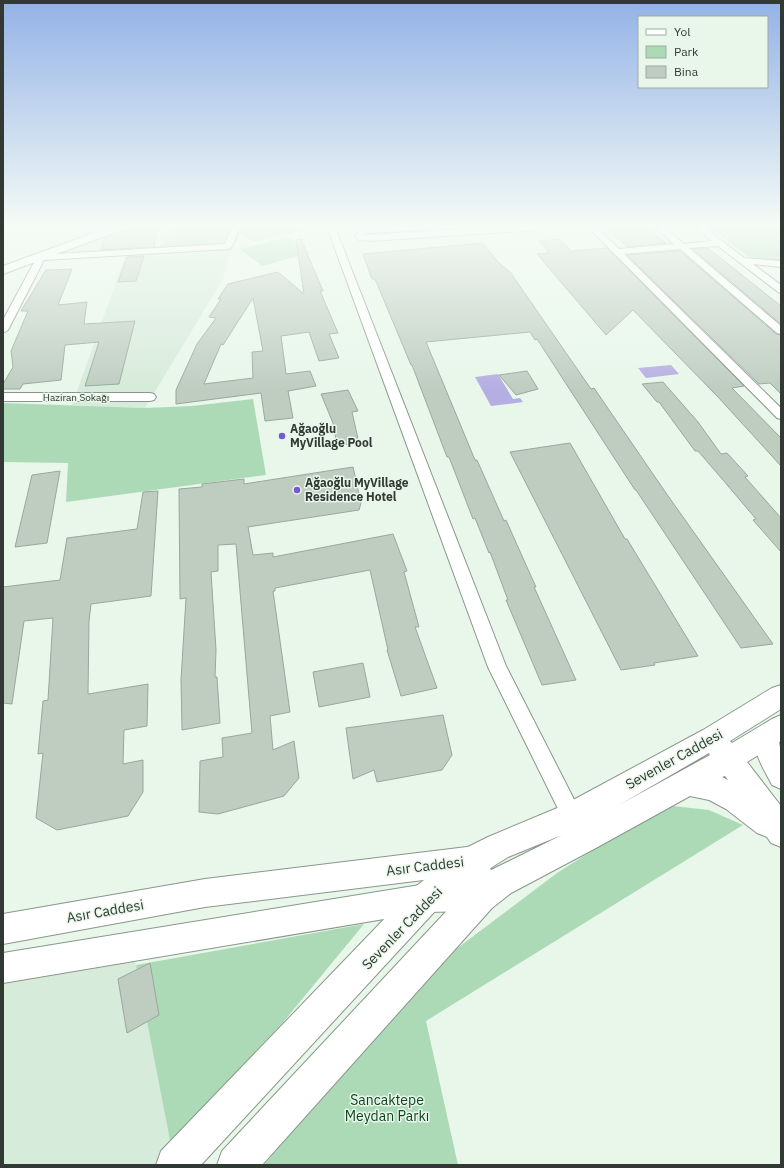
<svg xmlns="http://www.w3.org/2000/svg" width="784" height="1168" viewBox="0 0 784 1168" font-family="'IBM Plex Sans',sans-serif">
  <style>
    .built { fill: #d7ebda }
    .green { fill: #addab6 }
    .water { fill: #b5aee2 }
    .building { fill: #bfcdc1; stroke: #99a79c; fill-rule: evenodd }
    .lines { fill: none; stroke-linecap: round; stroke-linejoin: round }
    .minor-casing { stroke: #89978b; stroke-width: 2 }
    .tertiary-casing { stroke: #89978b; stroke-width: 2 }
    .secondary-casing { stroke: #89978b; stroke-width: 2 }
    .primary-casing { stroke: #89978b; stroke-width: 2 }
    .minor { fill: #fff; fill-rule: evenodd }
    .tertiary { fill: #fff; fill-rule: evenodd }
    .secondary { fill: #fff; fill-rule: evenodd }
    .primary { fill: #fff; fill-rule: evenodd }
    .poi-dot { fill: #7658d2; stroke: #e8f7ea; stroke-width: 1.5 }
    .labels { text-anchor: middle; stroke-width: 3; stroke-linejoin: round; paint-order: stroke }
    .far-street-label { font-size: 10px; fill: #323833; stroke: #e8f7ea }
    .poi-label { font-size: 12px; font-weight: bold; fill: #323833; stroke: #e8f7ea; text-anchor: start }
    .near-street-label { font-size: 14px; fill: #323833; stroke: #e8f7ea }
    .near-park-label { font-size: 14px; fill: #0d431f; stroke: #e8f7ea }
  </style>
  <rect width="100%" height="100%" fill="#e8f7ea"/>
  <g class="built">
    <polygon points="133,227 175,227 156,254 232,250 223,279 145,408 72,405 126,254 48,259 125,228"/>
    <polygon points="131,953 136,965 173,1156 164,1165 3,1165 3,979"/>
  </g>
  <g class="green">
    <polygon points="175,227 243,227 242,230 257,227 315,227 254,242 240,233 232,250 156,254"/>
    <polygon points="708,227 781,227 781,261 749,257"/>
    <polygon points="288,237 310,253 262,266 240,249"/>
    <polygon points="253,399 266,475 66,502 68,463 3,462 3,403 145,408 192,406"/>
    <polygon points="664,805 709,810 743,825 426,1021 458,1165 264,1165 431,968 557,873"/>
    <polygon points="364,924 173,1156 136,965"/>
  </g>
  <g class="water">
    <polygon points="671,365 679,374 646,378 638,368"/>
    <polygon points="498,374 513,399 520,398 523,402 491,406 475,377"/>
  </g>
  <g class="building">
    <polygon points="140,227 157,227 154,247 101,250 105,238 126,229"/>
    <polygon points="646,227 666,243 627,247 609,230"/>
    <path d="M301,239L323,291H320L338,333L329,334L339,358L319,361L309,332L281,336L286,374L310,371L316,386L288,391L293,418L265,421L261,393L176,404V390L197,344L216,318L209,317L221,299H218L228,284L278,272L304,294L296,240ZM253,298L263,351L252,352L253,378L204,384L221,344L223,345Z"/>
    <polygon points="560,239 571,251 607,248 744,386 732,388 781,438 781,466 718,397 633,310 606,335 537,254 549,253 539,241"/>
    <polygon points="483,243 498,262 510,272 591,389 594,388 666,493 773,644 741,648 636,490 635,490 537,339 535,340 530,332 426,342 475,460 477,460 504,521 506,520 522,556 536,587 534,587 576,680 542,685 506,600 508,600 490,552 489,553 475,518 473,519 449,457 447,457 412,365 411,365 375,279 372,279 363,254"/>
    <polygon points="708,248 781,306 781,324 693,249"/>
    <polygon points="680,251 776,334 781,335 781,394 770,383 759,384 627,255"/>
    <polygon points="144,256 136,281 118,282 127,257"/>
    <polygon points="72,269 58,305 87,302 84,324 135,321 119,384 85,386 99,342 65,345 61,380 23,384 20,389 3,389 3,384 13,367 11,351 28,311 21,311 46,270"/>
    <polygon points="527,371 538,389 516,395 499,375"/>
    <polygon points="663,382 698,422 721,454 727,453 748,476 745,477 781,518 781,552 753,520 756,519 723,480 698,451 695,451 659,402 657,402 642,384"/>
    <polygon points="348,390 358,411 352,412 359,443 337,445 333,423 321,394"/>
    <polygon points="570,443 625,539 627,539 698,656 654,663 655,665 621,670 510,452"/>
    <polygon points="353,467 361,503 359,510 248,527 253,555 273,553 273,557 393,534 407,571 404,572 419,627 415,627 437,688 401,696 387,650 388,650 370,570 275,588 275,591 273,591 290,712 270,716 273,750 294,741 299,778 284,796 218,814 199,812 200,761 223,757 222,738 252,733 236,544 218,545 218,571 211,572 216,650 215,677 217,677 220,723 182,730 181,680 186,598 180,599 179,489 202,487 202,484 244,479 244,484"/>
    <polygon points="60,471 47,543 15,547 32,475"/>
    <polygon points="158,491 151,596 91,604 89,621 88,694 148,684 147,726 124,730 123,764 143,760 143,792 128,816 57,830 36,818 43,753 38,754 43,701 48,700 53,618 24,621 12,704 3,703 3,587 60,580 67,538 137,529 143,492"/>
    <polygon points="363,663 370,697 319,707 313,672"/>
    <polygon points="443,715 452,755 442,770 377,782 374,770 353,779 346,728"/>
    <polygon points="150,963 159,1015 127,1033 118,979"/>
  </g>
  <g class="lines">
    <defs>
      <g id="minor">
        <polygon points="232,227 240,227 232,246 228,249 44,260 8,330 3,333 3,320 38,255 225,244"/>
        <polygon points="327,227 335,227 506,666 583,817 587,824 583,831 576,834 569,831 488,667"/>
        <polygon points="391,227 425,227 421,230 367,233 364,235 504,227 541,227 537,230 370,241 359,240 355,235 365,228"/>
        <polygon points="588,227 596,227 619,249 674,244 655,227 664,227 684,244 712,241 695,227 704,227 744,258 781,261 781,267 753,264 781,285 781,293 778,292 718,246 689,248 781,326 781,334 777,333 680,249 624,254 781,408 781,419 777,418"/>
        <polygon points="3,393 150,393 154,394 156,397 154,400 150,401 3,401"/>
      </g>
      <g id="tertiary">
        <path d="M766,726L775,729C783,748 781,768 781,789L772,785C764,769 749,748 757,729Z"/>
        <polygon points="475,846 485,850 489,860 495,897 491,907 481,911 426,912 3,983 3,953 426,884 465,883 464,875 205,907 3,944 3,914 205,879"/>
      </g>
      <path id="secondary" d="M781,685V709L730,741L732,743L772,719L781,715V741L747,762L781,806V847L771,843L767,837L757,833L726,809L709,800L690,796L594,849L511,893L492,908L262,1165H217L222,1151L470,886L489,871L562,835L508,857L486,871L437,909L201,1165H156L161,1151L415,887L464,849L488,837L562,806L703,730L772,688ZM709,753L710,755L619,805ZM725,776L728,780L722,777Z"/>
      <polygon id="primary" points="110,227 126,227 124,229 3,274 3,266"/>
    </defs>
    <use href="#minor" class="minor-casing"/>
    <use href="#tertiary" class="tertiary-casing"/>
    <use href="#secondary" class="secondary-casing"/>
    <use href="#primary" class="primary-casing"/>
    <use href="#minor" class="minor"/>
    <use href="#tertiary" class="tertiary"/>
    <use href="#secondary" class="secondary"/>
    <use href="#primary" class="primary"/>
  </g>
  <linearGradient id="sky" x2="0" y2="1"><stop stop-color="#93b2e6"/><stop offset="0.58" stop-color="#f5fbf6"/><stop offset="1" stop-color="#f5fbf6" stop-opacity="0"/></linearGradient>
  <rect width="784" height="390" fill="url(#sky)"/>
  <g class="poi-dot">
    <circle cx="282" cy="436" r="4"/>
    <circle cx="297" cy="490" r="4"/>
  </g>
  <g class="labels">
    <g class="far-street-label">
      <text x="76" y="401">Haziran Sokağı</text>
    </g>
    <g class="poi-label">
      <text x="290" y="433">Ağaoğlu<tspan x="290" dy="14">MyVillage Pool</tspan></text>
      <text x="305" y="487">Ağaoğlu MyVillage<tspan x="305" dy="14">Residence Hotel</tspan></text>
    </g>
    <g class="near-street-label">
      <text transform="translate(674 759) rotate(-29)" y="5">Sevenler Caddesi</text>
      <text transform="translate(425 866) rotate(-7)" y="5">Asır Caddesi</text>
      <text transform="translate(105 911) rotate(-10)" y="5">Asır Caddesi</text>
      <text transform="translate(402 928) rotate(-46)" y="5">Sevenler Caddesi</text>
    </g>
    <g class="near-park-label">
      <text x="387" y="1105">Sancaktepe<tspan x="387" dy="16">Meydan Parkı</tspan></text>
    </g>
  </g>
  <rect width="784" height="1168" fill="none" stroke="#323833" stroke-width="8"/>
  <rect x="638" y="16" width="130" height="72" fill="#e8f7ea" stroke="#9faba1"/>
  <rect x="646" y="29" width="20" height="6" fill="#ffffff" stroke="#9faba1"/>
  <text x="674" y="36" font-size="12" fill="#323833">Yol</text>
  <rect x="646" y="46" width="20" height="12" fill="#addab6" stroke="#9faba1"/>
  <text x="674" y="56" font-size="12" fill="#323833">Park</text>
  <rect x="646" y="66" width="20" height="12" fill="#bfcdc1" stroke="#9faba1"/>
  <text x="674" y="76" font-size="12" fill="#323833">Bina</text>
</svg>
